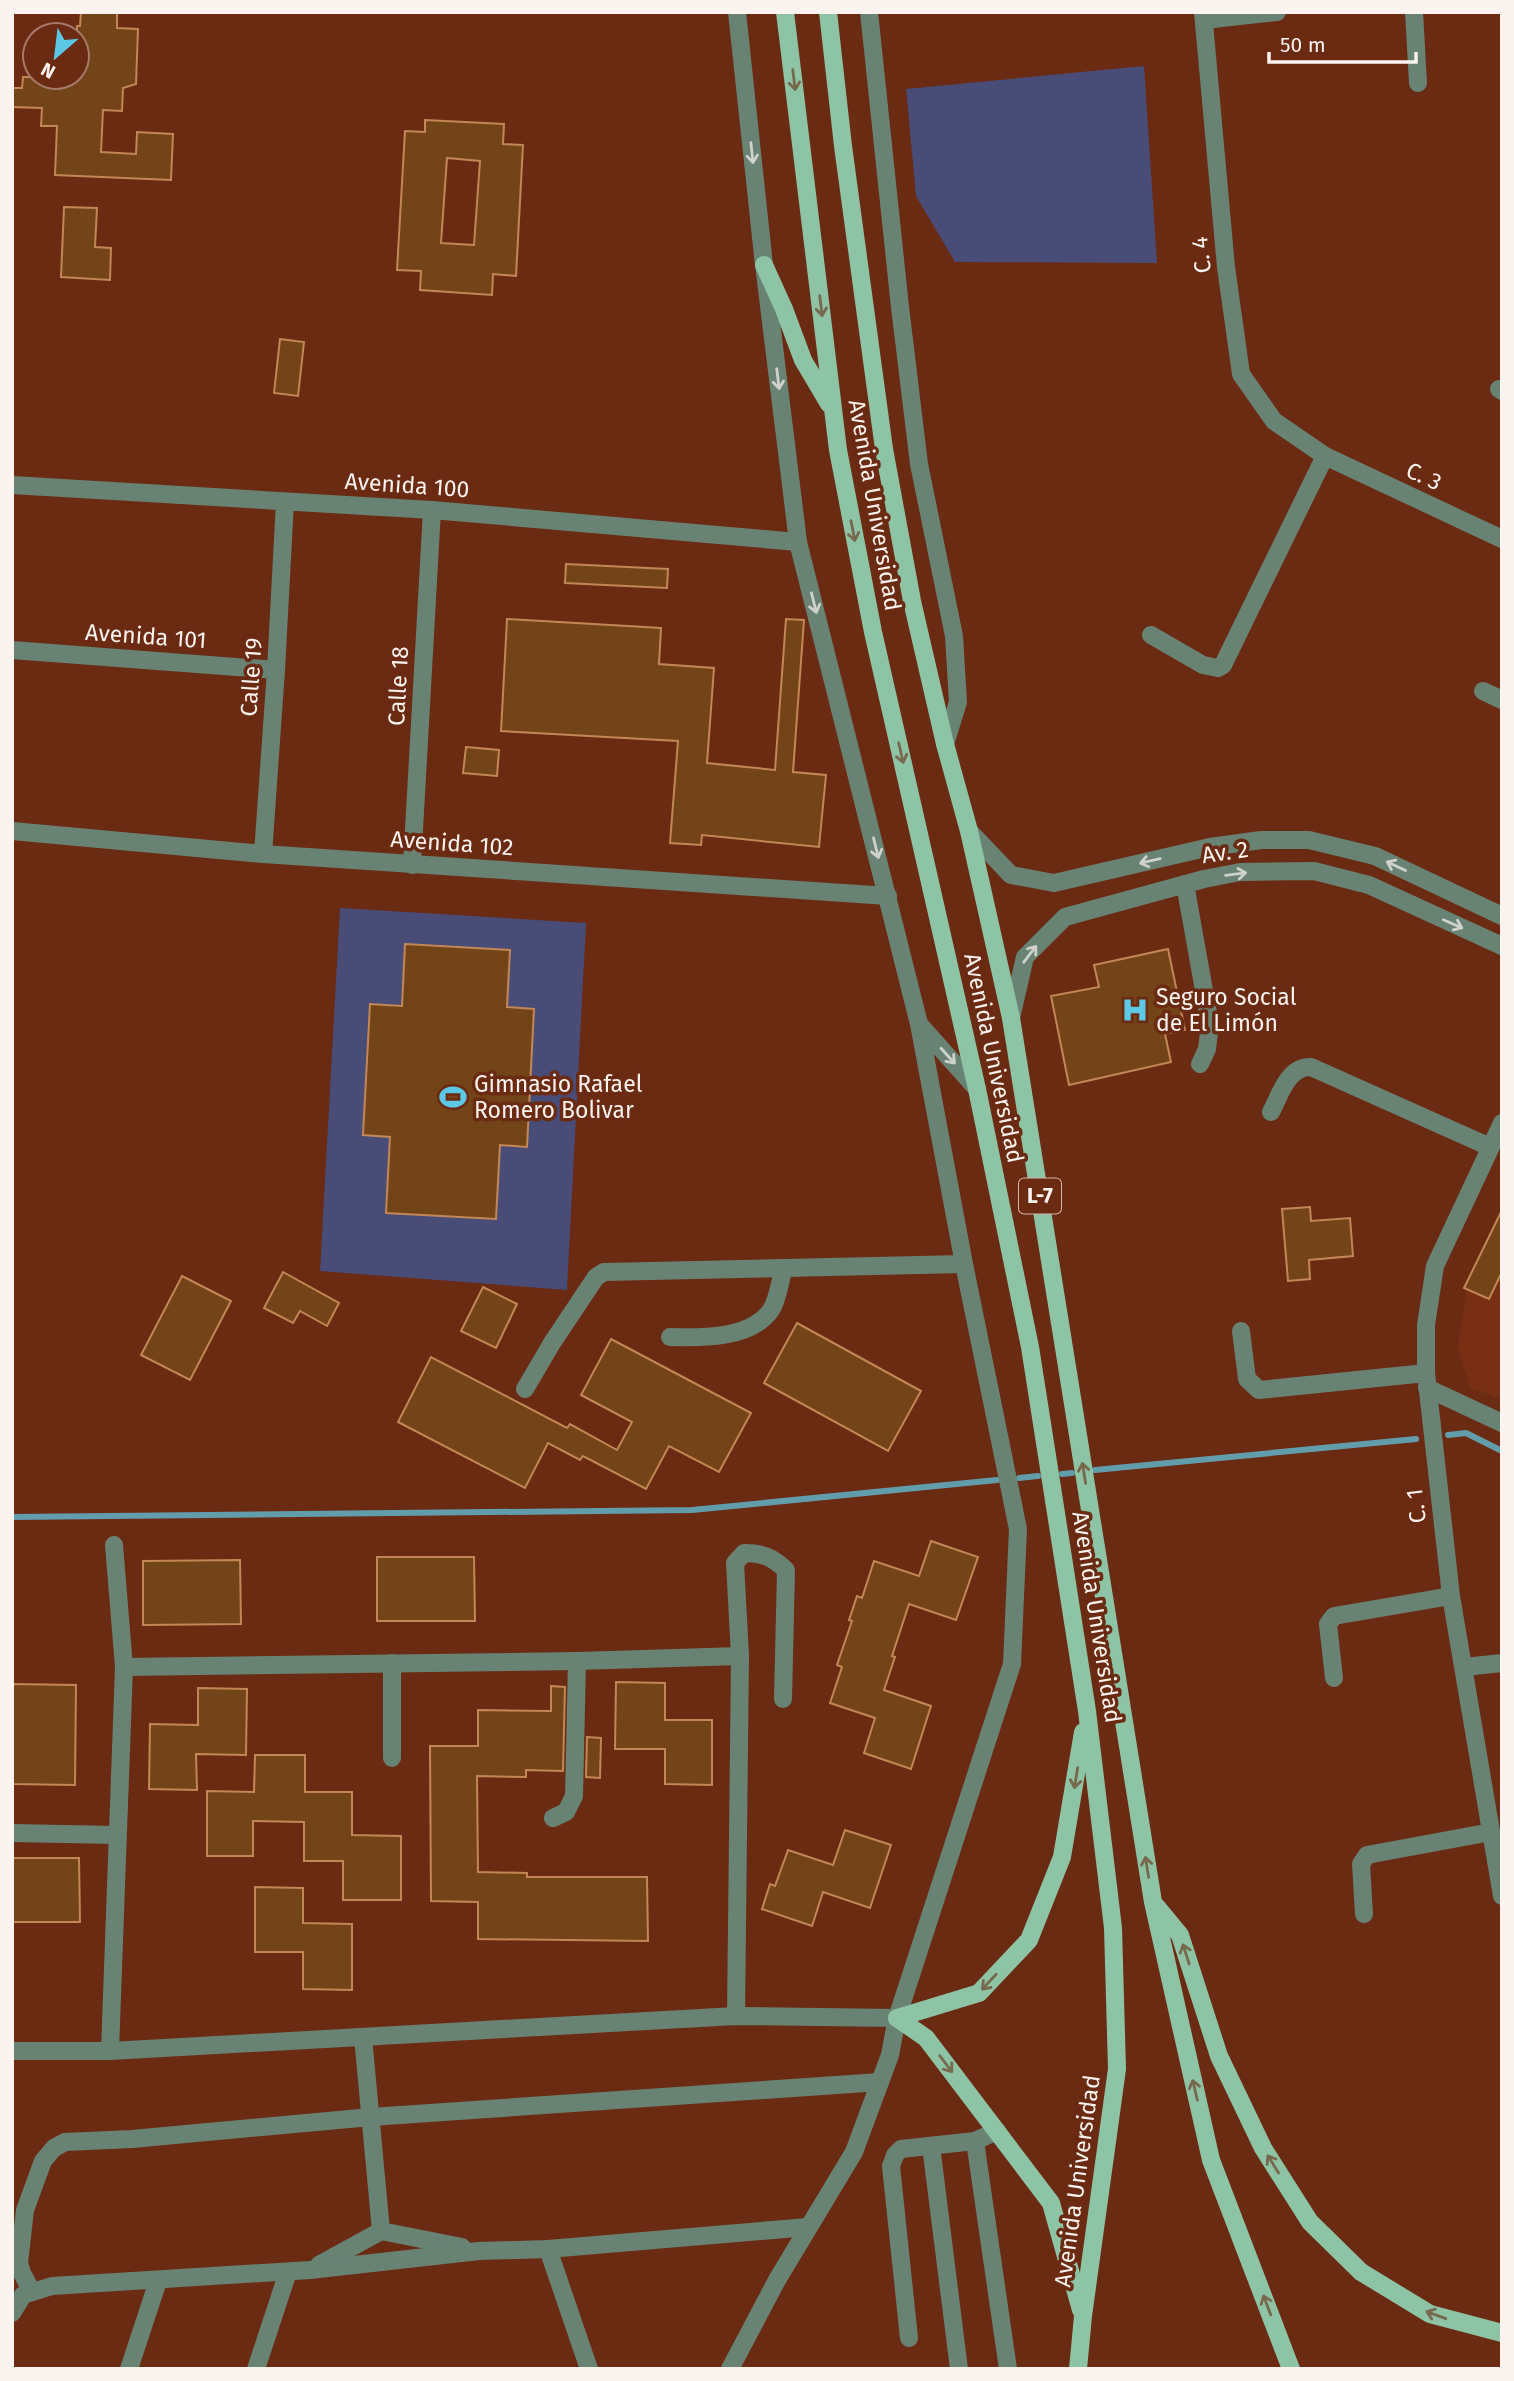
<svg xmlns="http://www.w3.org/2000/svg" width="1514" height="2381" viewBox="0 0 1514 2381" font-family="'Fira Sans',sans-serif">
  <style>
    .built { fill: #782f14 }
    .green { fill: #484c77 }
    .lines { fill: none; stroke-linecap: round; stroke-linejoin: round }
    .stream { stroke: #619dab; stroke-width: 6 }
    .building { fill: #744419; stroke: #c38755; stroke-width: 2; fill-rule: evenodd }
    .minor { stroke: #688374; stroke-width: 18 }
    .major { stroke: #8cc4a5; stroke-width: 18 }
    .oneway { stroke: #78684d }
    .oneway2 { stroke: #cfd1cb }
    .labels { text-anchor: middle; stroke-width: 7; stroke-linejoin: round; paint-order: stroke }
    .shield { fill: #6b2a12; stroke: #d0b7ad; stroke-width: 2 }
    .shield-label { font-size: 21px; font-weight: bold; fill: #fbf3f0 }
    .street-label { font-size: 23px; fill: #fbf3f0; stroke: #6b2a12 }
    .poi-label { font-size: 23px; fill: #fbf3f0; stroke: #6b2a12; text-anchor: start }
  </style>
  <rect width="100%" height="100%" fill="#6b2a12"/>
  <polygon class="built" points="1502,1208 1502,1399 1470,1388 1458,1349 1467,1284"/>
  <g class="green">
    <polygon points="1144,66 1157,263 955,262 916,196 906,89"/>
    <polygon points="340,908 586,923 567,1290 320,1271"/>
  </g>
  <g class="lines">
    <g class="stream">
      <polyline points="1448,1435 1466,1433 1502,1451"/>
      <polyline points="1095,1470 1416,1439"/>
      <polyline points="1062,1474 1072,1473"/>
      <polyline points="1019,1478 1038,1476"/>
      <polyline points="12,1517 692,1510 997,1480"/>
    </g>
  </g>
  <g class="building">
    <polygon points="81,12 117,12 117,28 138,29 136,84 123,88 122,111 103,110 101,152 136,154 137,132 173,134 171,180 55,175 57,126 41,126 42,108 12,107 12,88 22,88 23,77 77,77 77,26 80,26"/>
    <path d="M425,120L504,124L503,144L523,145L516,276L493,274L492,295L420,290L421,271L397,270L405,131L425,132ZM447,158L480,161L474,245L441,243Z"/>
    <polygon points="64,207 97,208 95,247 111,248 110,280 61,277"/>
    <polygon points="280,339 304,342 298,396 274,393"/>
    <polygon points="566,564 668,569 667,588 565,583"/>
    <polygon points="507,619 661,628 659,664 714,668 707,763 775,770 786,619 804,620 793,772 826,775 819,847 702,835 701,845 670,843 678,741 501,731"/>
    <polygon points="466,747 499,750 497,776 463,773"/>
    <polygon points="405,944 510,950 507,1007 534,1009 527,1147 500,1145 496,1219 386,1213 390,1137 363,1135 370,1004 402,1006"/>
    <polygon points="1168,949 1185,1030 1165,1034 1171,1062 1069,1085 1051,996 1099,987 1094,965"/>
    <polygon points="1310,1207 1311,1221 1350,1218 1353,1256 1309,1260 1310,1279 1288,1281 1282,1209"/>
    <polygon points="1502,1210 1502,1272 1489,1299 1464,1288"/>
    <polygon points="283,1272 339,1303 327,1326 300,1311 293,1323 264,1308"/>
    <polygon points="182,1276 231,1301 190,1380 141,1355"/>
    <polygon points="483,1287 517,1304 496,1348 461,1331"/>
    <polygon points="797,1323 921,1391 888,1451 764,1383"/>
    <polygon points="611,1339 751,1413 719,1472 669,1446 646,1489 583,1456 580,1460 548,1443 525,1488 398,1422 431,1357 567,1428 570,1424 617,1450 632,1422 581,1395"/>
    <polygon points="931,1541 978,1557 956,1620 909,1604 892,1656 895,1657 884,1690 931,1706 911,1769 864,1753 875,1718 830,1703 842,1667 837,1665 852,1621 849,1620 857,1596 862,1598 874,1561 919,1576"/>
    <polygon points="377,1557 474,1557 475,1621 377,1621"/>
    <polygon points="240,1560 241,1624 143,1625 143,1561"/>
    <polygon points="616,1682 665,1683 665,1720 712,1720 712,1785 665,1784 665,1749 615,1749"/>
    <polygon points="12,1684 76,1685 75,1785 12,1784"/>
    <polygon points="551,1686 565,1687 563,1771 526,1770 526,1777 477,1776 478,1872 527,1873 527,1877 647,1877 648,1941 478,1939 478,1902 431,1901 430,1746 478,1746 478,1710 551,1711"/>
    <polygon points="198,1688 247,1689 246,1755 196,1754 197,1790 149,1789 150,1724 198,1725"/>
    <polygon points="587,1737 601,1738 600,1778 586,1777"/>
    <polygon points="255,1755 305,1755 305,1792 352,1792 352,1835 401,1836 401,1900 343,1900 343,1861 304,1861 304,1822 253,1821 253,1856 207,1856 207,1791 254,1792"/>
    <polygon points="845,1830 891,1845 870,1908 823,1892 812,1926 762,1909 770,1884 775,1886 788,1850 833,1865"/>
    <polygon points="12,1858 79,1858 80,1922 12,1922"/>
    <polygon points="255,1887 303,1888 303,1923 352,1924 352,1990 303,1989 303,1952 255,1952"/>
  </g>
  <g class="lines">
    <g class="minor">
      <polyline points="869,12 900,307 919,464 954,636 958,702 945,744"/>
      <polyline points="1203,12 1226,267 1241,374 1274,421 1325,456 1502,539"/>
      <polyline points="1414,12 1418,83"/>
      <polyline points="1204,20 1277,12"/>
      <polyline points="1499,389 1502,391"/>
      <polyline points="12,485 432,510 798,542"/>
      <polyline points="1151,635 1203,665 1218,668 1223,665 1325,456"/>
      <polyline points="12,650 276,670"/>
      <polyline points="1483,691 1502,700"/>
      <polyline points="12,831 263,854 888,896"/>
      <polyline points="969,831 1011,875 1054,883 1210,847 1261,840 1309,840 1375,856 1502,916"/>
      <polyline points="263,854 276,670 285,502"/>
      <polyline points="412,865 432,510"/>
      <polyline points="1185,884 1210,1024 1207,1049 1200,1064"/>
      <polyline points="1011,1018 1025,957 1065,917 1204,879 1240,872 1314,871 1369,885 1502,946"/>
      <polyline points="919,1024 977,1089"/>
      <path d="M1271,1112C1280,1095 1288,1066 1311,1067L1490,1147"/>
      <polyline points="1502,1123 1435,1266 1426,1325 1426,1373 1451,1596 1502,1896"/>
      <polyline points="1241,1331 1247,1379 1259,1390 1426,1373"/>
      <path d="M670,1337C701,1338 751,1339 771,1310C778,1300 780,1280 784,1268"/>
      <polyline points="1427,1388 1502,1423"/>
      <polyline points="525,1389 552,1343 596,1277 604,1272 964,1264"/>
      <polyline points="124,1667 577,1661 740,1656"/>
      <polyline points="1464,1667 1502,1663"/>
      <polyline points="1334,1678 1328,1624 1334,1616 1451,1596"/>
      <polyline points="392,1758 392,1663"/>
      <polyline points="553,1818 566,1812 574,1796 577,1661"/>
      <polyline points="12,1833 117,1835"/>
      <polyline points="1364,1914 1361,1864 1367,1855 1491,1832"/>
      <path d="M736,2016L740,1656L735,1563L744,1553C763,1553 772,1557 786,1570L783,1699"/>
      <polyline points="363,2037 381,2231 462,2247"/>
      <polyline points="12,2051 110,2051 736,2016 897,2018"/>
      <polyline points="110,2051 124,1667 114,1545"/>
      <polyline points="975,2141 1008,2369"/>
      <polyline points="931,2146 959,2369"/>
      <polyline points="548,2249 589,2369"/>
      <polyline points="319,2265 381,2231"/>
      <polyline points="32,2292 22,2273 19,2263 25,2210 43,2161 54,2148 65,2142 132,2139 371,2117 880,2082"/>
      <polyline points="12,2313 23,2295 52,2286 310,2270 479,2251 548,2249 808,2227"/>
      <polyline points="909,2338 891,2166 895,2155 901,2149 975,2141 997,2131"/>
      <polyline points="129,2369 158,2281"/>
      <polyline points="256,2369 288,2272"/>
      <polyline points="730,2369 777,2280 854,2152 890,2055 897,2018 1012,1664 1018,1529 964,1264 919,1024 798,542 764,265 737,12"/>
    </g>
    <g class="major">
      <polyline points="785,12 838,450 873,632 977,1089 1030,1347 1087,1711 1113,1928 1117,2069 1083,2316 1078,2369"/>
      <polyline points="828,12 843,146 884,449 912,601 945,744 969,831 1011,1018 1153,1902 1211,2160 1291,2369"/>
      <polyline points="764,265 784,309 803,360 829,404"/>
      <polyline points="1156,1906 1180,1935 1219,2056 1263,2148 1310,2222 1361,2272 1430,2314 1502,2333"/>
      <polyline points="897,2018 979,1993 1029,1940 1062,1857 1083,1732"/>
      <polyline points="897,2018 926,2038 1051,2203 1081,2310"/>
    </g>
  </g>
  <defs><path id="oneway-shaft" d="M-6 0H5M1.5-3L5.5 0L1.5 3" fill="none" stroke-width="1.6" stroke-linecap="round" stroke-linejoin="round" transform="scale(1.75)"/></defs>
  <g class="oneway">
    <use href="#oneway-shaft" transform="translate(794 80) rotate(83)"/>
    <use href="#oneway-shaft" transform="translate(821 306) rotate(83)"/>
    <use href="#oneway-shaft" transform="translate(853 531) rotate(79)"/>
    <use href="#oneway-shaft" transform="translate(901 753) rotate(77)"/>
    <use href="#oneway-shaft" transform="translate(1084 1473) rotate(-99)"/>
    <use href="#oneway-shaft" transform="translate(1076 1778) rotate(99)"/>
    <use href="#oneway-shaft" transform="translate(1147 1867) rotate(-99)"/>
    <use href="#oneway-shaft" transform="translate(1186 1954) rotate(-108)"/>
    <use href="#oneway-shaft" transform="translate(989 1982) rotate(133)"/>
    <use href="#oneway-shaft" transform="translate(946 2064) rotate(53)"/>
    <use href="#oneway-shaft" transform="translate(1195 2090) rotate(-103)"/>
    <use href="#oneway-shaft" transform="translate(1273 2164) rotate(-122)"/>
    <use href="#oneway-shaft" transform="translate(1267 2305) rotate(-111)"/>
    <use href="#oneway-shaft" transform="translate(1436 2315) rotate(-160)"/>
  </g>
  <g class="oneway2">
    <use href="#oneway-shaft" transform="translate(752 153) rotate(84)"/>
    <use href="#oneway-shaft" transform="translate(778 379) rotate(83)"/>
    <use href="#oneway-shaft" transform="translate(814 603) rotate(76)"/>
    <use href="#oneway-shaft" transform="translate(876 848) rotate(76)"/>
    <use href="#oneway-shaft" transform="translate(1150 861) rotate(167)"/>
    <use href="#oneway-shaft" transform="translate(1396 866) rotate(-155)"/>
    <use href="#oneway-shaft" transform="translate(1236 874) rotate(-7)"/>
    <use href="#oneway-shaft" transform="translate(1453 924) rotate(24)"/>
    <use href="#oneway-shaft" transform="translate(1030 954) rotate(-53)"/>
    <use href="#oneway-shaft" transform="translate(948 1056) rotate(48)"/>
  </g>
  <defs>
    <symbol id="hospital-bare" viewBox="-9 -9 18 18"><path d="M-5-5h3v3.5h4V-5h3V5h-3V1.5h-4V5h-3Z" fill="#5bc8e6" stroke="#6b2a12" stroke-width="2.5" paint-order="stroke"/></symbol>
    <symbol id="stadium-bare" viewBox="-9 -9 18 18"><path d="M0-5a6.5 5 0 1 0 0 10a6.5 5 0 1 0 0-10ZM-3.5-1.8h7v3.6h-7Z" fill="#5bc8e6" stroke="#6b2a12" stroke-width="2.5" paint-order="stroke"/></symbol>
  </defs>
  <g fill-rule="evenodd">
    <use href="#hospital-bare" x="1116" y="991" width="38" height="38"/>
    <use href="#stadium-bare" x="434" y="1078" width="38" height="38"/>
  </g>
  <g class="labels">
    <rect class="shield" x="1019" y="1178.5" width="42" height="35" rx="5"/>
    <g class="shield-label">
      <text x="1040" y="1203">L-7</text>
    </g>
    <g class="street-label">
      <text transform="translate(1201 255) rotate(-96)" y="8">C. 4</text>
      <text transform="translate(1424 476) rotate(25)" y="8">C. 3</text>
      <text transform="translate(407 485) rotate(4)" y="8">Avenida 100</text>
      <text transform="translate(875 505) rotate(80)" y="8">Avenida Universidad</text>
      <text transform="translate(146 636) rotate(4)" y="8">Avenida 101</text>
      <text transform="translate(251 677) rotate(-86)" y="8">Calle 19</text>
      <text transform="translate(398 686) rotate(-87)" y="8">Calle 18</text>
      <text transform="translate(452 843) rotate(4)" y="8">Avenida 102</text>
      <text transform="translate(1225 852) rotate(-8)" y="8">Av. 2</text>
      <text transform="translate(994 1058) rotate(78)" y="8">Avenida Universidad</text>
      <text transform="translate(1416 1506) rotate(-97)" y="8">C. 1</text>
      <text transform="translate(1097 1617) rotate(81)" y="8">Avenida Universidad</text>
      <text transform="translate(1077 2181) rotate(-82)" y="8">Avenida Universidad</text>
    </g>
    <g class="poi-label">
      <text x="1156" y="1005">Seguro Social<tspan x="1156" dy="26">de El Limón</tspan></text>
      <text x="474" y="1092">Gimnasio Rafael<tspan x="474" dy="26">Romero Bolivar</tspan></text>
    </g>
  </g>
  <rect width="1514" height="2381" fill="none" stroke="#fbf3f0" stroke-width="28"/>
  <g transform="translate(56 56) rotate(208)"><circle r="33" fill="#6b2a12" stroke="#a57a6b" stroke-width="2"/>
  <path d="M0-5L12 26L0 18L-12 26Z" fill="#5bc8e6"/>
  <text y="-10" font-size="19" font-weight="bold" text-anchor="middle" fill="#fbf3f0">N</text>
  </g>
  <path d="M1269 52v10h147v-10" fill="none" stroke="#fbf3f0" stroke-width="3.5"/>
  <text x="1280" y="52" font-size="21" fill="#fbf3f0" stroke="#6b2a12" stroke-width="5" paint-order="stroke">50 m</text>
</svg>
